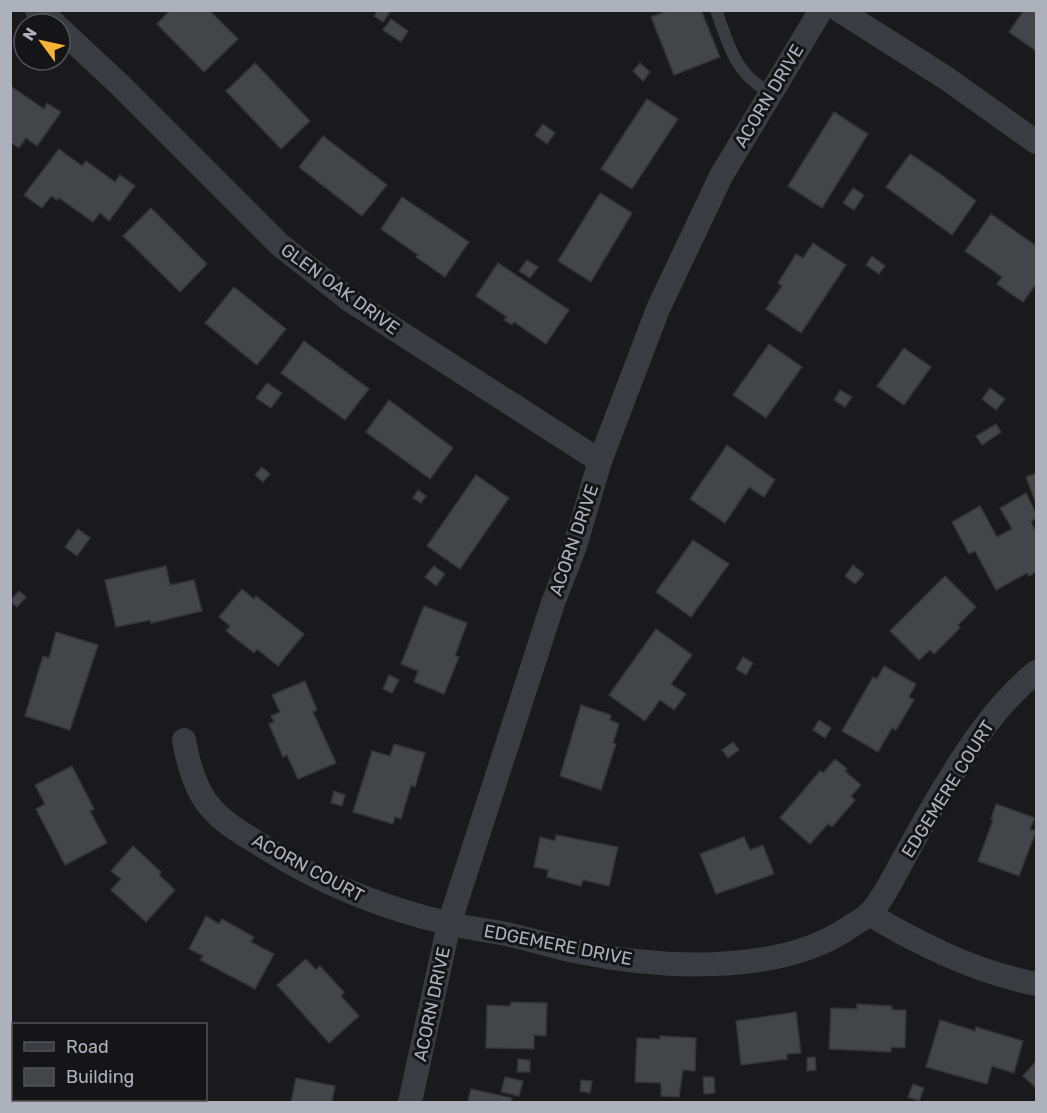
<svg xmlns="http://www.w3.org/2000/svg" width="1047" height="1113" viewBox="0 0 1047 1113" font-family="Rubik,sans-serif">
  <style>
    .building { fill: #444549; stroke: #343438; stroke-width: 1.5 }
    .lines { fill: none; stroke-linecap: round; stroke-linejoin: round }
    .service { stroke: #3a3c41; stroke-width: 12 }
    .minor { stroke: #3a3c41; stroke-width: 24 }
    .labels { text-anchor: middle; stroke-width: 6; stroke-linejoin: round; paint-order: stroke }
    .street-label { font-size: 18px; fill: #acb1bc; stroke: #151517 }
  </style>
  <rect width="100%" height="100%" fill="#1a1a1c"/>
  <g class="building">
    <polygon points="170,10 209,10 238,39 204,72 157,24"/>
    <polygon points="378,10 390,12 383,22 374,16"/>
    <polygon points="669,10 701,10 720,57 674,75 651,17"/>
    <polygon points="1024,10 1036,10 1036,51 1009,32"/>
    <polygon points="391,19 408,31 401,42 383,30"/>
    <polygon points="255,63 310,121 281,149 226,91"/>
    <polygon points="640,63 650,72 643,81 633,71"/>
    <polygon points="12,87 44,109 47,103 61,112 37,146 26,138 19,148 10,142 10,89"/>
    <polygon points="647,99 678,119 632,189 601,169"/>
    <polygon points="834,112 868,134 822,208 788,186"/>
    <polygon points="543,124 555,133 547,144 535,135"/>
    <polygon points="323,136 387,185 362,216 299,167"/>
    <polygon points="59,149 82,166 86,161 115,182 120,175 135,186 109,221 100,213 93,222 59,198 57,200 51,196 42,208 24,195"/>
    <polygon points="910,154 939,173 976,201 952,235 886,187"/>
    <polygon points="853,188 864,195 854,210 843,203"/>
    <polygon points="600,193 632,213 591,282 558,261"/>
    <polygon points="402,197 469,242 445,277 416,257 418,255 381,229"/>
    <polygon points="151,208 207,264 180,292 123,236"/>
    <polygon points="991,214 1036,246 1036,284 1023,302 997,284 1002,277 965,251"/>
    <polygon points="813,243 846,265 801,333 766,309 782,286 778,283 796,254 803,258"/>
    <polygon points="872,256 885,266 879,274 866,265"/>
    <polygon points="527,260 538,267 530,278 519,271"/>
    <polygon points="498,263 569,310 546,344 514,322 512,325 504,320 507,317 476,296"/>
    <polygon points="234,287 286,329 257,365 205,323"/>
    <polygon points="304,341 369,389 345,420 281,373"/>
    <polygon points="769,344 802,367 766,418 733,395"/>
    <polygon points="904,348 931,367 904,405 877,386"/>
    <polygon points="267,383 282,393 271,408 256,398"/>
    <polygon points="990,388 1005,399 996,410 982,399"/>
    <polygon points="840,390 852,397 845,407 834,400"/>
    <polygon points="389,400 453,448 430,479 366,432"/>
    <polygon points="996,424 1001,432 982,445 976,436"/>
    <polygon points="727,445 775,480 764,497 749,487 725,523 690,499"/>
    <polygon points="262,467 270,474 263,482 255,475"/>
    <polygon points="1036,473 1036,504 1026,477"/>
    <polygon points="476,475 509,498 460,569 427,546"/>
    <polygon points="418,490 426,496 421,503 413,498"/>
    <polygon points="1026,493 1036,513 1036,518 1031,522 1036,532 1036,572 1029,576 1027,573 996,590 975,551 969,554 952,522 980,506 997,537 1012,529 1000,508"/>
    <polygon points="78,529 90,538 77,556 65,547"/>
    <polygon points="693,540 729,564 691,617 656,592"/>
    <polygon points="853,565 864,574 855,584 845,576"/>
    <polygon points="166,566 170,585 194,580 202,611 151,623 150,620 116,627 105,580"/>
    <polygon points="434,566 445,574 436,586 425,577"/>
    <polygon points="945,576 976,607 958,625 960,628 934,654 930,650 919,660 890,631"/>
    <polygon points="242,589 254,599 256,596 304,634 278,666 257,649 254,653 226,631 230,626 219,617"/>
    <polygon points="19,591 26,597 17,607 10,601"/>
    <polygon points="424,606 467,623 455,656 459,657 444,694 414,682 418,671 401,664"/>
    <polygon points="656,629 692,655 671,684 686,694 674,710 660,700 645,721 609,695"/>
    <polygon points="56,632 98,645 70,730 25,716 43,656 49,658"/>
    <polygon points="743,657 753,663 746,675 736,669"/>
    <polygon points="884,666 916,684 909,697 914,700 896,730 892,728 878,752 842,731 873,677 877,679"/>
    <polygon points="389,675 399,680 392,693 383,689"/>
    <polygon points="305,681 317,710 313,712 336,763 298,779 287,755 283,757 269,724 274,722 271,716 280,712 272,695"/>
    <polygon points="581,705 611,715 610,720 619,724 613,743 616,744 601,790 560,776"/>
    <polygon points="819,720 831,728 825,738 813,730"/>
    <polygon points="733,742 739,750 728,758 722,750"/>
    <polygon points="394,744 425,753 415,787 411,785 401,819 395,817 393,824 353,812 372,751 390,756"/>
    <polygon points="835,759 847,769 845,771 861,785 851,796 855,800 832,827 828,824 810,844 780,818 820,771 823,773"/>
    <polygon points="72,766 94,809 90,811 107,843 65,865 36,809 45,804 35,785"/>
    <polygon points="334,791 345,795 342,806 331,803"/>
    <polygon points="996,804 1035,818 1030,829 1036,831 1019,876 978,861 993,820 991,819"/>
    <polygon points="556,835 618,847 609,886 583,880 581,886 547,877 548,870 534,867 540,837 555,841"/>
    <polygon points="744,837 750,850 763,845 774,874 716,894 700,854"/>
    <polygon points="133,846 161,872 159,875 175,890 146,922 111,890 121,879 111,871"/>
    <polygon points="206,916 219,924 222,919 254,937 251,942 274,954 255,989 200,960 203,956 189,949"/>
    <polygon points="306,959 316,970 320,966 344,992 341,996 359,1016 329,1043 277,985"/>
    <polygon points="511,1002 547,1003 546,1036 534,1035 534,1049 486,1048 487,1005 510,1006"/>
    <polygon points="857,1004 892,1006 892,1010 906,1010 905,1048 891,1047 891,1052 829,1049 831,1008 857,1009"/>
    <polygon points="796,1012 801,1053 787,1054 787,1059 741,1065 736,1021"/>
    <polygon points="940,1020 975,1031 976,1027 1023,1041 1014,1073 992,1066 987,1084 926,1067"/>
    <polygon points="660,1036 696,1038 695,1071 683,1070 679,1097 661,1096 661,1083 635,1082 637,1038 660,1039"/>
    <polygon points="815,1057 816,1070 807,1071 807,1058"/>
    <polygon points="518,1059 530,1060 530,1072 517,1072"/>
    <polygon points="1036,1061 1036,1088 1023,1076"/>
    <polygon points="505,1077 523,1081 519,1096 501,1092"/>
    <polygon points="703,1077 714,1077 715,1093 704,1094"/>
    <polygon points="296,1078 335,1086 332,1102 291,1102"/>
    <polygon points="581,1080 592,1081 590,1093 580,1091"/>
    <polygon points="913,1084 924,1088 919,1101 908,1097"/>
    <polygon points="471,1089 512,1098 511,1102 470,1102 468,1100"/>
  </g>
  <g class="lines">
    <path class="service" d="M716,10C729,45 735,75 771,93"/>
    <g class="minor">
      <polyline points="37,10 55,24"/>
      <polyline points="839,10 946,78 1036,142"/>
      <polyline points="60,29 119,84 280,245 351,301 600,461"/>
      <path d="M184,740C188,763 196,792 212,809C226,825 247,836 264,847C321,883 382,908 447,923C466,928 486,930 506,934C530,939 554,947 579,952C657,968 772,975 842,932C850,926 861,921 869,914C881,902 890,884 898,869C910,847 922,825 935,803C963,756 993,707 1036,672"/>
      <path d="M869,914C921,945 976,972 1036,984"/>
      <polyline points="410,1102 449,924 553,603 575,546 600,461 658,309 721,176 821,10"/>
    </g>
  </g>
  <g class="labels">
    <g class="street-label">
      <text transform="translate(769 96) rotate(-59)" y="6">ACORN DRIVE</text>
      <text transform="translate(340 289) rotate(36)" y="6">GLEN OAK DRIVE</text>
      <text transform="translate(574 540) rotate(-71)" y="6">ACORN DRIVE</text>
      <text transform="translate(948 789) rotate(-58)" y="6">EDGEMERE COURT</text>
      <text transform="translate(308 868) rotate(28)" y="6">ACORN COURT</text>
      <text transform="translate(558 945) rotate(11)" y="6">EDGEMERE DRIVE</text>
      <text transform="translate(432 1004) rotate(-78)" y="6">ACORN DRIVE</text>
    </g>
  </g>
  <rect width="1047" height="1113" fill="none" stroke="#acb1bc" stroke-width="24"/>
  <rect x="12" y="1023" width="195" height="78" fill="#151517" stroke="#515359" stroke-width="1.5"/>
  <rect x="24" y="1042" width="30" height="9" fill="#3a3c41" stroke="#515359" stroke-width="1.5"/>
  <text x="66" y="1053" font-size="18" fill="#acb1bc">Road</text>
  <rect x="24" y="1068" width="30" height="18" fill="#444549" stroke="#515359" stroke-width="1.5"/>
  <text x="66" y="1083" font-size="18" fill="#acb1bc">Building</text>
  <g transform="translate(42 42) rotate(303)"><circle r="28" fill="#151517" stroke="#515359" stroke-width="1.5"/>
  <path d="M0-4.5L10 22L0 15L-10 22Z" fill="#f7b337"/>
  <text y="-9" font-size="16" font-weight="bold" text-anchor="middle" fill="#acb1bc">N</text>
  </g>
</svg>
